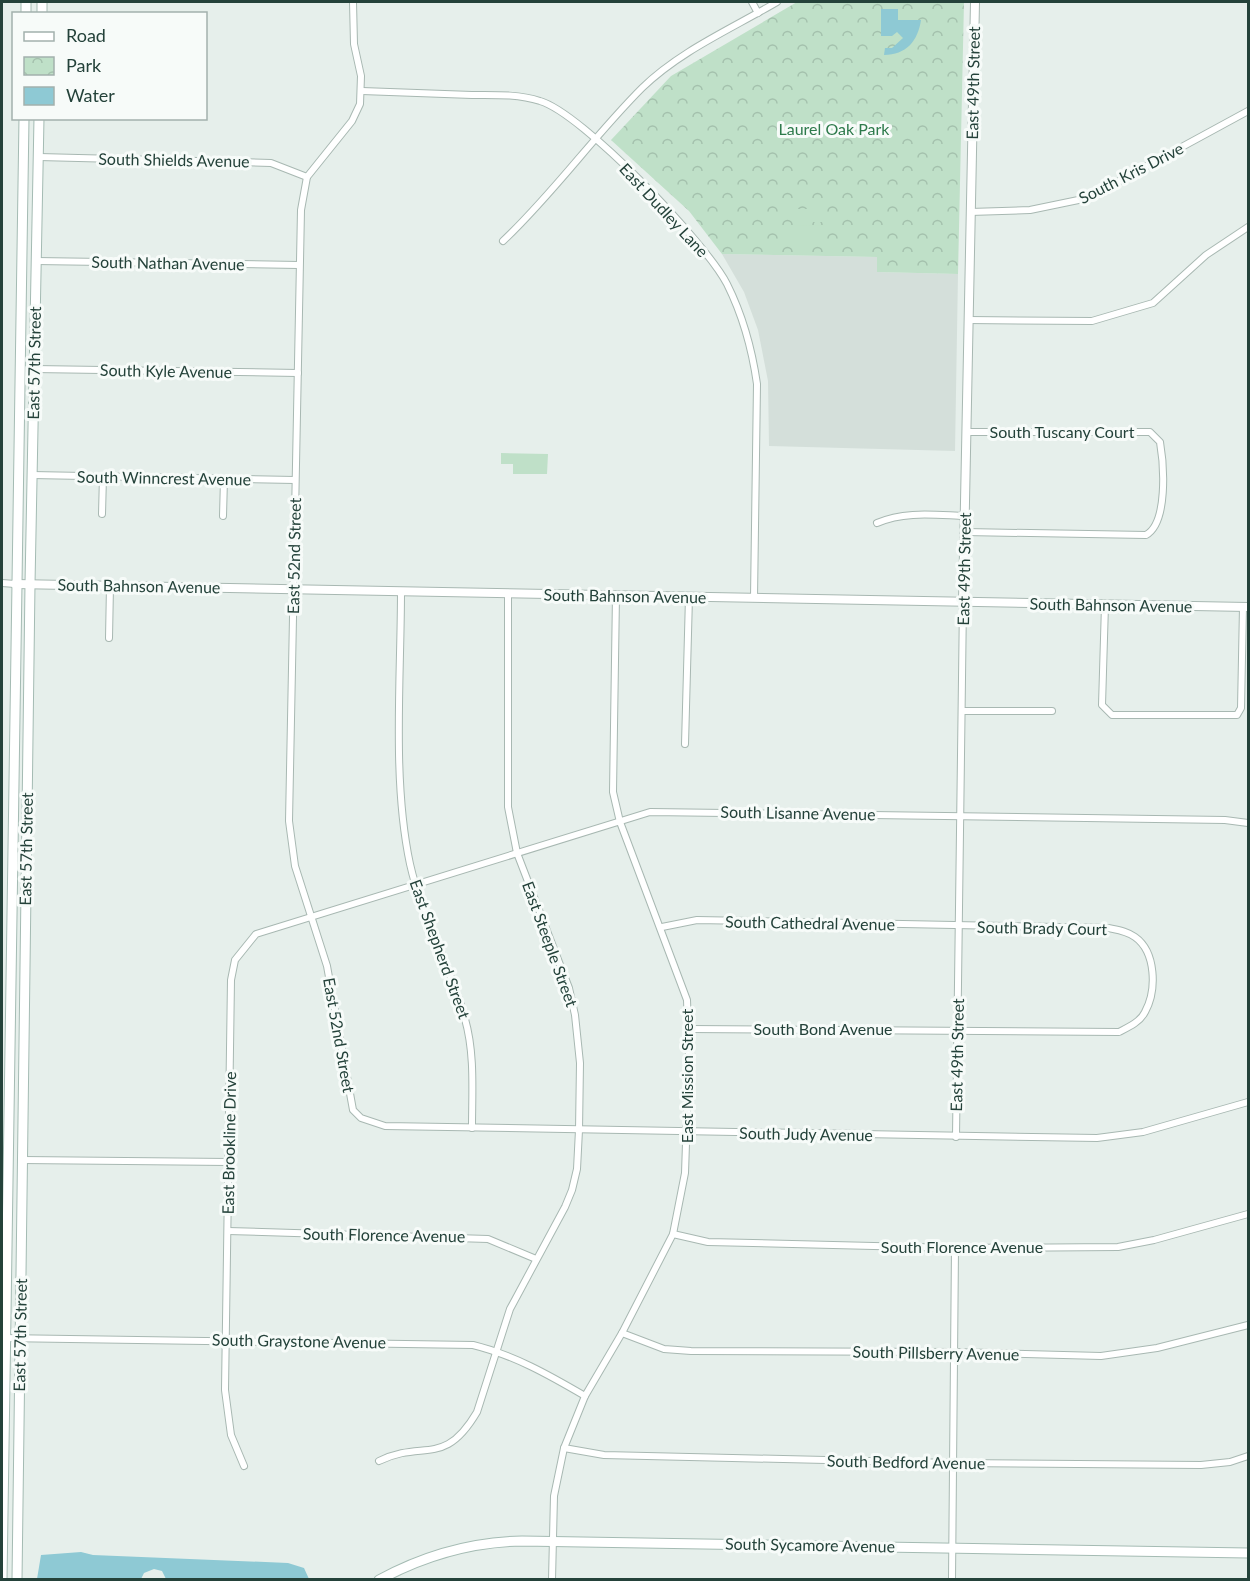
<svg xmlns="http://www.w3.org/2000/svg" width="1250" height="1581" viewBox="0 0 1250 1581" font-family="Lato,sans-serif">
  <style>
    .built { fill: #d4dfda }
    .park { fill: url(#park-crowns) }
    .garden { fill: #bfe0c8 }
    .water { fill: #8ec9d4 }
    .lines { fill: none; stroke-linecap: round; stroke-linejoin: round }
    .minor-casing { stroke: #a8b8b2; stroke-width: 8 }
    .tertiary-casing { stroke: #a8b8b2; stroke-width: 10 }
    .secondary-casing { stroke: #a4bbb3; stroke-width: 11 }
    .minor { stroke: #fff; stroke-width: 6 }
    .tertiary { stroke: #fff; stroke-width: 8 }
    .secondary { stroke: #fff; stroke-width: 9 }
    .labels { text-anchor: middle; stroke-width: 6; stroke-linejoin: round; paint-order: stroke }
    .street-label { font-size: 16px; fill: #24423a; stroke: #f7fbf9 }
    .park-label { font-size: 16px; fill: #2d7a4b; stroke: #f7fbf9 }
  </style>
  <defs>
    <pattern id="park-crowns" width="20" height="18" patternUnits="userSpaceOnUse" patternTransform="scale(1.5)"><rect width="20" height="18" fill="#bfe0c8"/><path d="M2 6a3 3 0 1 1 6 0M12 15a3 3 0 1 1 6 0" fill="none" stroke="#a4c1ad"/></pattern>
  </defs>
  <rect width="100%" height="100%" fill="#e6efeb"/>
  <polygon class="built" points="722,254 877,257 877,272 958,274 955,451 769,446 768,381 758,330 744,292"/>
  <polygon class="park" points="797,2 964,2 958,274 877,272 877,257 722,254 689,211 611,140 671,76"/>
  <g class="garden">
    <rect x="797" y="209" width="28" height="13"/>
    <polygon points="797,225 825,226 825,239 797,239"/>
    <polygon points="501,453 548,454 547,474 513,474 513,464 501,464"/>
  </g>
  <g class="water">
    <path d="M881,9H898V20H921C918,41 906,55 884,55L885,48H892L903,38L897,32L892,36H881Z"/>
    <polygon points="81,1552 93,1555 288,1563 304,1568 309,1579 166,1579 162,1571 154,1569 144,1573 141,1579 37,1579 41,1555"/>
  </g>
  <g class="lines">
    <defs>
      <g id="minor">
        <polyline points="353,2 354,44 361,76 360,104 352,121 307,177 301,210 289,821 295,866 327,966 353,1110 361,1118 385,1126 1097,1138 1143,1132 1248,1102"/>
        <polyline points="752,2 758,13"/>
        <path d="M362,91C399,92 435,94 472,95C494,95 518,94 540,101C582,113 706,243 727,284C743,316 752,349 757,384L754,598"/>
        <polyline points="39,157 271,163 307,177"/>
        <polyline points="970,212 1030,210 1088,198 1248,111"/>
        <path d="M503,241C553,194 593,137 642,88C680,51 731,29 777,2"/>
        <polyline points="36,261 299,265"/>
        <polyline points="968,320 1092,321 1153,303 1206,255 1248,227"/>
        <polyline points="34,369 298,373"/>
        <polyline points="32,475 295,480"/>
        <polyline points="102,514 103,476"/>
        <polyline points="223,516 224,479"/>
        <path d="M877,523C905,511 934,515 965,516"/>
        <path d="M965,532L1146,535C1168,523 1164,465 1160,442L1150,432H966"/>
        <polyline points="2,583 15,584"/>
        <path d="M401,591C401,678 392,780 410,864C422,918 451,966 465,1019C475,1054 472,1092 472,1128"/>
        <polyline points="1105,605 1102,705 1112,715 1237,715 1241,708 1243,607"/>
        <polyline points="109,638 110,586"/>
        <polyline points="962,711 1052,711"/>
        <polyline points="685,744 689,597"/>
        <path d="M662,927L697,920L1108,928C1118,930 1127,931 1135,937C1156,952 1157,990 1145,1012C1140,1022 1129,1027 1119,1032L689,1029"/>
        <polyline points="956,1137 963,602"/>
        <polyline points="22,1160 229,1162"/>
        <polyline points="228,1231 488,1239 536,1259"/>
        <polyline points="673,1234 708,1242 955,1248 1118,1247 1154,1240 1248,1214"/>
        <polyline points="622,1333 664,1349 691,1351 953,1352 1101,1356 1157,1348 1248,1325"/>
        <path d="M2,1338L473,1345C514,1355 549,1375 585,1396"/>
        <polyline points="564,1448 604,1455 953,1463 1201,1465 1230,1462 1248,1456"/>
        <path d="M379,1461C424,1439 444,1468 477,1412L510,1309L565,1207L572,1190L577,1169L579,1130L580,1063L575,1015L569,988L517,853L508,807V594"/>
        <polyline points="244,1466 231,1435 225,1390 231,980 235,960 256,934 650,812 1225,820 1248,823"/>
        <polyline points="552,1580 554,1496 564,1448 585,1396 622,1333 673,1234 685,1173 689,1055 687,1000 620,822 613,792 616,595"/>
        <polyline points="952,1580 955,1248"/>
      </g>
      <g id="tertiary">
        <polyline points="15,584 1248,607"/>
        <polyline points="963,602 975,2"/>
      </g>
      <g id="secondary">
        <polyline points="26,14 26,2"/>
        <polyline points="42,14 42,2"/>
        <polyline points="2,1580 24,118"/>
        <polyline points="17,1580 30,584 39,118"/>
        <path d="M379,1580C423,1556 471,1542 522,1541L1248,1553"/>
      </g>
    </defs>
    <use href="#minor" class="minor-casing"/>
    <use href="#tertiary" class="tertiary-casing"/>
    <use href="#secondary" class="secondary-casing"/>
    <use href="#minor" class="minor"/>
    <use href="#tertiary" class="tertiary"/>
    <use href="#secondary" class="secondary"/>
  </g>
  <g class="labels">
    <g class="street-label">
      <text transform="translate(973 83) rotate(-89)" y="6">East 49th Street</text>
      <text transform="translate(174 160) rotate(1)" y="6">South Shields Avenue</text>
      <text transform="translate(1131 173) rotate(-27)" y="6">South Kris Drive</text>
      <text transform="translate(664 210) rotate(47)" y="6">East Dudley Lane</text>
      <text transform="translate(168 263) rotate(1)" y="6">South Nathan Avenue</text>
      <text transform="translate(34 363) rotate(-89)" y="6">East 57th Street</text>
      <text transform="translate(166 371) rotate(1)" y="6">South Kyle Avenue</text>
      <text x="1062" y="438">South Tuscany Court</text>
      <text transform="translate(164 478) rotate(1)" y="6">South Winncrest Avenue</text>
      <text transform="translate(294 556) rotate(-89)" y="6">East 52nd Street</text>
      <text transform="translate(964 569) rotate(-89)" y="6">East 49th Street</text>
      <text transform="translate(139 586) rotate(1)" y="6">South Bahnson Avenue</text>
      <text transform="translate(625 596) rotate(1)" y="6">South Bahnson Avenue</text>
      <text transform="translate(1111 605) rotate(1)" y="6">South Bahnson Avenue</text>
      <text transform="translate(798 813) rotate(1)" y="6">South Lisanne Avenue</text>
      <text transform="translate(26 849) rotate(-89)" y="6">East 57th Street</text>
      <text transform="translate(810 923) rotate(1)" y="6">South Cathedral Avenue</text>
      <text transform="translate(1042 928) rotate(1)" y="6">South Brady Court</text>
      <text transform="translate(550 944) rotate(70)" y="6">East Steeple Street</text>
      <text transform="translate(440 949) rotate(70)" y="6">East Shepherd Street</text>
      <text x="823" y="1035">South Bond Avenue</text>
      <text transform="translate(339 1035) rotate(80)" y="6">East 52nd Street</text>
      <text transform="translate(957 1055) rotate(-89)" y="6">East 49th Street</text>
      <text transform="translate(687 1076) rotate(-90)" y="6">East Mission Street</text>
      <text transform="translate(806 1134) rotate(1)" y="6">South Judy Avenue</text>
      <text transform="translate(229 1143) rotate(-89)" y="6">East Brookline Drive</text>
      <text transform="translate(384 1235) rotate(1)" y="6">South Florence Avenue</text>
      <text x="962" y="1253">South Florence Avenue</text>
      <text transform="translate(20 1335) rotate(-89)" y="6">East 57th Street</text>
      <text transform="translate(299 1341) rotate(1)" y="6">South Graystone Avenue</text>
      <text transform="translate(936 1353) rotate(1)" y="6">South Pillsberry Avenue</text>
      <text transform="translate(906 1462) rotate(1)" y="6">South Bedford Avenue</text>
      <text transform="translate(810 1545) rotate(1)" y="6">South Sycamore Avenue</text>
    </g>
    <g class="park-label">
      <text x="834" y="135">Laurel Oak Park</text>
    </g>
  </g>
  <rect width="1250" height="1581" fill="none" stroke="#24423a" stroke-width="6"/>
  <rect x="12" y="12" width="195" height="108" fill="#f7fbf9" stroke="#a3b1ad" stroke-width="1.5"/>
  <rect x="24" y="32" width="30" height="9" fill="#ffffff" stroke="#a3b1ad" stroke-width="1.5"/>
  <text x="66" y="42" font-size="18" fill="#24423a">Road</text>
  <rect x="24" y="57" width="30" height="18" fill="url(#park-crowns)" stroke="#a3b1ad" stroke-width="1.5"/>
  <text x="66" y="72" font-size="18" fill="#24423a">Park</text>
  <rect x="24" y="87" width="30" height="18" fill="#8ec9d4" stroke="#a3b1ad" stroke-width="1.5"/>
  <text x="66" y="102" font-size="18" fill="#24423a">Water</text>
</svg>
